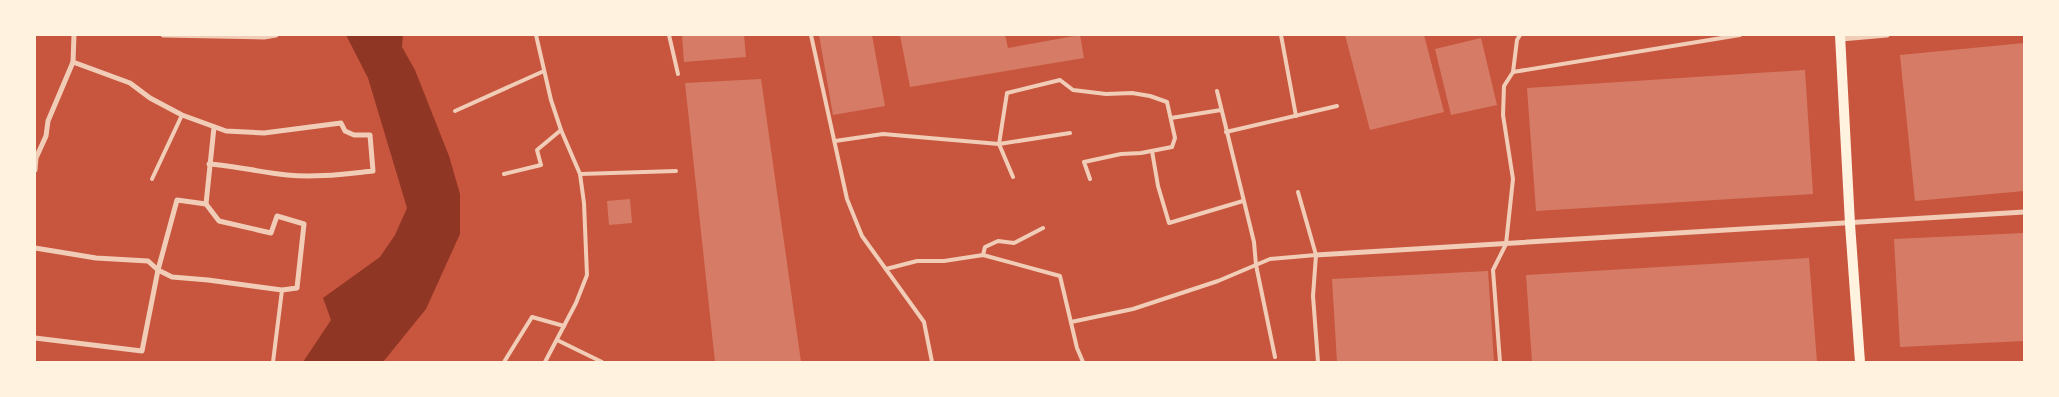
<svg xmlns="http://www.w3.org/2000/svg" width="2059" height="397" viewBox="0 0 2059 397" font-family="'Varela Round',sans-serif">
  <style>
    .water { fill: #8f3625 }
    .building { fill: #d67c66 }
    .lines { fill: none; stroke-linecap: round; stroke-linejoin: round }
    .service { stroke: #f1ccb7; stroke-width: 4 }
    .minor { stroke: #f1ccb7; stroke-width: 5 }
    .secondary { stroke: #fff3e0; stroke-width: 10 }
  </style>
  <rect width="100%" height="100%" fill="#c8553d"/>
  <polygon class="water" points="346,35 403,35 402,47 415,70 449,156 460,194 460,234 426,309 383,362 303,362 331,320 323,298 380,257 395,235 407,208 368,78"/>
  <g class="building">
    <polygon points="682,35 744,35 746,57 684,62"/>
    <polygon points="819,35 872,35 885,106 833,115"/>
    <polygon points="900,35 1005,35 1008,48 1080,35 1084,58 910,87"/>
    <polygon points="1345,35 1424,35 1444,112 1370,130"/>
    <polygon points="1481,38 1497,105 1451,115 1435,49"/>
    <polygon points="2024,43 2024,191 1915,201 1900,55"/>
    <polygon points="1805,70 1813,194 1536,211 1527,88"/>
    <polygon points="761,79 801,362 715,362 685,83"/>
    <polygon points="630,199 632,223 609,225 607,201"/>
    <polygon points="2024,233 2024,341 1900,347 1894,239"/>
    <polygon points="1809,258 1817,362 1532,362 1526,275"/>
    <polygon points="1488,271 1494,362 1337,362 1332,279"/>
  </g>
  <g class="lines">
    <g class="service">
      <polyline points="536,35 551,100 561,130 580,174 584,203 587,275 576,303 545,362"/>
      <polyline points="669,35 678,74"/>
      <polyline points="811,35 847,199 862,236 924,322 932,362"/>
      <polyline points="1281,35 1296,116"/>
      <polyline points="1513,72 1740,35"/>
      <polyline points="1217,91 1254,242 1256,265 1275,357"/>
      <polyline points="455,111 544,71"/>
      <polyline points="1171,118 1221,110"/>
      <polyline points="1226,132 1337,106"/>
      <polyline points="835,141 883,134 999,144 1070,133"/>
      <polyline points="1152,151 1158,186 1169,223 1243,201"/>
      <polyline points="504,174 541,165 537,150 561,130"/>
      <polyline points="580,174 676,171"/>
      <polyline points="1013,177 999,144 1007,93 1060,80 1073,90 1106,94 1132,93 1150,96 1167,102 1175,138 1172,147 1141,153 1121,154 1084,162 1090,179"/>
      <polyline points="152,179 182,115"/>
      <polyline points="1298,192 1316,255 1313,296 1318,362"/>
      <polyline points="983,255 985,247 998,241 1014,243 1043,228"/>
      <polyline points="886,269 917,261 944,261 983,255 1060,276 1077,348 1083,362"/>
      <polyline points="1071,322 1133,309 1218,281 1270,259 1316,255"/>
      <polyline points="557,340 602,362"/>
      <polyline points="273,362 282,290"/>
      <polyline points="504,362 532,317 564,326"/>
      <polyline points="1500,362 1493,270 1506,244 1513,179 1503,115 1504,86 1513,72 1517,40 1520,35"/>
    </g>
    <g class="minor">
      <polyline points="163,35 264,37 276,35"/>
      <polyline points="1841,39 1887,35"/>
      <path d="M73,62L130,83L150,98L182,115L226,131L264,133L341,123L345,131L354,135H370L373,171C344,174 315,178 287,175C260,172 235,166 209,164"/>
      <polyline points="35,170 36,158 46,136 48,121 73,62 74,35"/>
      <polyline points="35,248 96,258 148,261 158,270 172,277 208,280 282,290 297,288 304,224 277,216 271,233 219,221 206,204"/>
      <polyline points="1316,255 2024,212"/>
      <polyline points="35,338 142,351 158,270 177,200 206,204 214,127"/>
    </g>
    <polyline class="secondary" points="1840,35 1850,224 1860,362"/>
  </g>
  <rect width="2059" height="397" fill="none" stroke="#fff3e0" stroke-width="72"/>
</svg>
